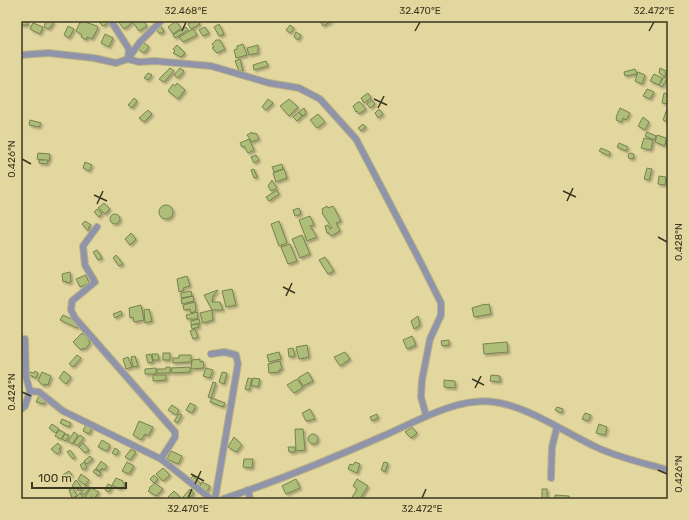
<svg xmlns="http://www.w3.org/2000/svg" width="689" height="520" viewBox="0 0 689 520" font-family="Rubik,sans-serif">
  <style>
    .building { fill: #aebe78; stroke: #76824f; filter: url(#shadow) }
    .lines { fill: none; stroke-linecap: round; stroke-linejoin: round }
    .street-casing { stroke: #bdb483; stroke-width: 8 }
    .street { stroke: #9094aa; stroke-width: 6 }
    .ticks { fill: none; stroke: #3b3720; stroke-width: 1.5 }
    .neatline { fill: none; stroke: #3b3720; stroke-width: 1.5 }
    .ticks-label { font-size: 10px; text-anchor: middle; fill: #3b3720 }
  </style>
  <defs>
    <filter id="shadow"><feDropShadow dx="2" dy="2" stdDeviation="1" flood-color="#0004"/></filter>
  </defs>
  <rect width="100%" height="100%" fill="#e2d79f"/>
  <g class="building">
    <polygon points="21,21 27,21 28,25 21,25"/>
    <polygon points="46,21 54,22 49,29 44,27"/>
    <polygon points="82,21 97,26 98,28 92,39 87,37 86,40 81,37 82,35 76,31 80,22 82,23"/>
    <polygon points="107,21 108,23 103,26 99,22"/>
    <polygon points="118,21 131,21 132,23 124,29"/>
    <polygon points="132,21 144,22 147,26 139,31"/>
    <polygon points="176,21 181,28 173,34 168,27"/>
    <polygon points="193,21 198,21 200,24 191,29 188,24"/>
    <polygon points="320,21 332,21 323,26"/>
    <polygon points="33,23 43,27 40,34 30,29"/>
    <polygon points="159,24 164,31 160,34 155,28"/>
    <polygon points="219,24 224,34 219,36 214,27"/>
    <polygon points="290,25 294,28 290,33 286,30"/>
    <polygon points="68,26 74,29 69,38 64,35"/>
    <polygon points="186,27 188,30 175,38 173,35"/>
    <polygon points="205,27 209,33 203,36 199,30"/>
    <polygon points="193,29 197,35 183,42 179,37"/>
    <polygon points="296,32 301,35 298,40 294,37"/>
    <polygon points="105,34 113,38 109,47 101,43"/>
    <polygon points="216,40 220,40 225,49 217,53 212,48 214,47 212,44"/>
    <polygon points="143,42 149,47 144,53 138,49"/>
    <polygon points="243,44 247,55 236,58 234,50 237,49 237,46"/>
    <polygon points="177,45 185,53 181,57 173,53 175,51 173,49"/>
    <polygon points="258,45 258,53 249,55 247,48"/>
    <polygon points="240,59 243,71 239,71 235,61"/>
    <polygon points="266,61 268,66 254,70 253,65"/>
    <polygon points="170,68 174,71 164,82 159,79"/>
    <polygon points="180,68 184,71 178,78 174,75"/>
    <polygon points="660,68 666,71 665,77 659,73"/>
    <polygon points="635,69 637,74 625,76 624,72"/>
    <polygon points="638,72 645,75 642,84 635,81"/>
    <polygon points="148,73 152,75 148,80 144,78"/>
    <polygon points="654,74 662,78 659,85 650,81"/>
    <polygon points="664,77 667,79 662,87 659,85"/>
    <polygon points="177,83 185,90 178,99 168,91 173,84 175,86"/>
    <polygon points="647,89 654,92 650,99 643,96"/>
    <polygon points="368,93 371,98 364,103 361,98"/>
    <polygon points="664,93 668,94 668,104 662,103"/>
    <polygon points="134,98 137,101 132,108 128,105"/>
    <polygon points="268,99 273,103 266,110 262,107"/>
    <polygon points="289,99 298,107 289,116 280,106"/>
    <polygon points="372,100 375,104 370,108 367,104"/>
    <polygon points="358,102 360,102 366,109 359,114 357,111 356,112 353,106"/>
    <polygon points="304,108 306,113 303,116 299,112"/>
    <polygon points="620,108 630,113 626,120 623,118 621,122 616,120 617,118 616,117"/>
    <polygon points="379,109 383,114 378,118 375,113"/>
    <polygon points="667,109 668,110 668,122 663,120"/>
    <polygon points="148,110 152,114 144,122 139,118"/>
    <polygon points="299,112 302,116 297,121 293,117"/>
    <polygon points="318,114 325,122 317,128 310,120"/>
    <polygon points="643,117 649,122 645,130 638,126"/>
    <polygon points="30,120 41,123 39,127 29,125"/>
    <polygon points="363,124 366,127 361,131 358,128"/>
    <polygon points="252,132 253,134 256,133 259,139 252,142 247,135"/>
    <polygon points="647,132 656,136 654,140 645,136"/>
    <polygon points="657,135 666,138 665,146 655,142"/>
    <polygon points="644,138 653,140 651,150 641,148"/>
    <polygon points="249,139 254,150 248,153 244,146 242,147 240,143"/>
    <polygon points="619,143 628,147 626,151 617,147"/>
    <polygon points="601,148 610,152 609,156 599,151"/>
    <circle cx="631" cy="156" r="3"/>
    <polygon points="38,153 50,154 49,161 37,159"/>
    <polygon points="256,155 259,160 254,163 251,157"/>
    <polygon points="39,160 48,160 47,164 39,163"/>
    <polygon points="85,162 92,165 89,171 83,168"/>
    <polygon points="282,164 283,169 274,172 272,167"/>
    <polygon points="647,168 652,169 649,180 644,179"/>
    <polygon points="254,169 257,177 254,178 251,170"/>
    <polygon points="284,169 287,178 276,182 273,173"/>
    <polygon points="659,176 666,177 665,185 658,184"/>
    <polygon points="272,180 277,188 271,191 268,186"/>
    <polygon points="277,190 279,194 269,201 266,197"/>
    <polygon points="104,203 110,209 105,214 98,208"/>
    <circle cx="166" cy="212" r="7"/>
    <polygon points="327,206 328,208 333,206 341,221 336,223 340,231 331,236 329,233 327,233 325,226 328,225 330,229 332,228 322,213 323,212 322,209"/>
    <polygon points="299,208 301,214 295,216 293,210"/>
    <polygon points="97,209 102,213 99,217 94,212"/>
    <circle cx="115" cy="219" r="5"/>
    <polygon points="310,216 314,225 310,226 317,237 307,241 299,220"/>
    <polygon points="85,221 91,225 88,228 90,230 88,231 82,224"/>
    <polygon points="279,221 287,243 279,246 271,224"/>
    <polygon points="131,233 136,239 130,245 125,239"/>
    <polygon points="302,235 310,254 300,258 292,239"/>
    <polygon points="290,244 297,261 288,264 281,247"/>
    <polygon points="97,250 102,258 98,260 93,252"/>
    <polygon points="116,255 123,264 119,266 113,258"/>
    <polygon points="325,257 334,271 328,274 319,260"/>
    <polygon points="70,272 71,282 67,283 66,281 63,282 62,274"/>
    <polygon points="86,275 89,283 80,287 76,279"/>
    <polygon points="187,276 190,286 183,288 184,290 179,292 177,279"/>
    <polygon points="232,289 236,305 226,307 222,291"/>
    <polygon points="218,290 213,296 212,302 220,302 223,310 212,310 204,295"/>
    <polygon points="191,291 192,296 181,298 181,293"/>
    <polygon points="193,296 194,301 182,304 181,299"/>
    <polygon points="195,302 196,311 191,313 190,309 184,310 183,305"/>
    <polygon points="485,304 485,305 489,304 491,314 474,317 472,308"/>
    <polygon points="141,305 144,320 134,322 133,317 130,318 129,308"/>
    <polygon points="149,309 152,321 145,323 144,310"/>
    <polygon points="212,310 213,320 203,323 200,313"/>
    <polygon points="121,311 122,314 115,318 113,314"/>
    <polygon points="198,312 197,319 187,319 186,315"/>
    <polygon points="63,315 80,323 77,328 60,320"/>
    <polygon points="418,316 420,325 414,329 411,321"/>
    <polygon points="199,319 200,323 191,325 191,321"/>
    <polygon points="198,324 199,327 192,329 191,325"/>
    <polygon points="195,329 198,337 193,339 190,331"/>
    <polygon points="82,333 87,337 90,343 85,349 83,348 81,350 73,342"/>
    <polygon points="412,336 416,345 407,349 403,340"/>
    <polygon points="449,340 449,345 442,346 441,341"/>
    <polygon points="507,342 508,352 484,354 483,344"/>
    <polygon points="307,345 309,357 299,359 296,347"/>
    <polygon points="293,348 295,356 289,357 288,349"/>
    <polygon points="279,352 281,359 269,362 267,355"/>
    <polygon points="345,352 350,359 340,366 334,357"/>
    <rect x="163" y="353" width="7" height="7"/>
    <polygon points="151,354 153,362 148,363 146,355"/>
    <polygon points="152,354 158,354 159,360 153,360"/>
    <polygon points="77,355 81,358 73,367 69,364"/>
    <polygon points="179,355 191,355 191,362 173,363 173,358 179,358"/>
    <polygon points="135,356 138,366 133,367 131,357"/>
    <polygon points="128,357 132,367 126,369 123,359"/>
    <polygon points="200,359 200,362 203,361 204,368 191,369 192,360"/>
    <polygon points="280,361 282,369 279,370 279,372 269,373 268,364"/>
    <polygon points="166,367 170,367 170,373 157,373 157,369 166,369"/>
    <polygon points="190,367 190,372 172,373 171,368"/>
    <polygon points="156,368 156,374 145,374 145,369"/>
    <polygon points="206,368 213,370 210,378 203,376"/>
    <polygon points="35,371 38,373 36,378 29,375 30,372 34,373"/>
    <polygon points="64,371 71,377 66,384 59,378"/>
    <polygon points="42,372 51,376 48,385 45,384 44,386 38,381"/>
    <polygon points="222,372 227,373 224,384 219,382"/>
    <polygon points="308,372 313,381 303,386 298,378"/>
    <polygon points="153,375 166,375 166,380 153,381"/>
    <polygon points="491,375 500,376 500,382 490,381"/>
    <polygon points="248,378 252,379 249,390 245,389"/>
    <polygon points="253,378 260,379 258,387 251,385"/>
    <polygon points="297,379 303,387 294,393 287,385"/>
    <polygon points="444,380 455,381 455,388 444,387"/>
    <polygon points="213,382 216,383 211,398 208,397"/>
    <polygon points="39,396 46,399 44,404 36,402"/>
    <polygon points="212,398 225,403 223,407 210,402"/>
    <polygon points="190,403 196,406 192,413 186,410"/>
    <polygon points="172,405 179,410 176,415 168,410"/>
    <polygon points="557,407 563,409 561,413 555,410"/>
    <polygon points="310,409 315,419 306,421 302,413"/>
    <polygon points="585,413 591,415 588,421 582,419"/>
    <polygon points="179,414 182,415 177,423 174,421"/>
    <polygon points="377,414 378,418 372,421 370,417"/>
    <polygon points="62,419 71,423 69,427 60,423"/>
    <polygon points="139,421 153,427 148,436 145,434 141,440 133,435"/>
    <polygon points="87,422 93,425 89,434 83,431"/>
    <polygon points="52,424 59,429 56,433 49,428"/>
    <polygon points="599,424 607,427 605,435 596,433"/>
    <polygon points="412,427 417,433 411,438 405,432"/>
    <polygon points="295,429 303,429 305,450 296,451"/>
    <polygon points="59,430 65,433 61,439 55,436"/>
    <polygon points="74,432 78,435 72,444 68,441"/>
    <circle cx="313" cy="439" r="5"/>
    <polygon points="65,434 69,435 66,441 62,439"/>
    <polygon points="80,435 84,438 77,446 74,443"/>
    <polygon points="234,437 242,445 236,452 228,447"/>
    <polygon points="102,440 110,445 107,451 98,447"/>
    <polygon points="58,443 61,447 59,449 61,451 57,454 51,449"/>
    <polygon points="83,443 89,450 85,453 79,447"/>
    <polygon points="288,447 295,447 295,452 289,452"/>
    <polygon points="115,448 119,451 116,455 112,453"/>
    <polygon points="131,449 136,452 130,460 125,457"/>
    <polygon points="70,450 75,457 73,459 67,452"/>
    <polygon points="171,451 182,456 178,464 167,459"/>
    <polygon points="90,456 93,459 87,464 84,461"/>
    <polygon points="244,459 253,459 252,468 243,467"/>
    <polygon points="101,461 107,466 104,470 102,468 100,471 96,469"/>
    <polygon points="84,462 87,467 83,470 80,465"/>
    <polygon points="127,462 134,466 129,474 122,471"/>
    <polygon points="355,462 360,464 357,473 348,469 350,464 353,465"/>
    <polygon points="384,462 388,463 385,472 381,470"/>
    <polygon points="163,468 170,475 163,481 156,474"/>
    <polygon points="95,469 101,473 99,476 93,472"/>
    <polygon points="69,471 72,475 64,481 61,476"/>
    <polygon points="81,474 89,480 85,485 78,480"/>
    <polygon points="154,475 158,479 154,483 150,479"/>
    <polygon points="193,476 201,484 198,486 190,479"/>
    <polygon points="116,478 123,481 123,483 125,484 123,488 121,487 120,489 112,485"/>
    <polygon points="296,479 300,488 286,494 282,486"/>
    <polygon points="357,479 368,486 360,499 351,499 357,489 353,486"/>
    <polygon points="76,480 82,488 80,491 72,486"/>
    <polygon points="202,482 210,486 206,493 199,488"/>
    <polygon points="155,483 163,489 156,496 148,491 150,489 149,488"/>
    <polygon points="108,484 112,486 109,492 105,490"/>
    <polygon points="86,485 90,488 84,495 81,493"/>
    <polygon points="73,488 77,496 72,498 69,490"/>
    <polygon points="91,488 99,492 94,499 92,497 88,499 85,497"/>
    <polygon points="190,489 194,493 188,499 185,499 183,497"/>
    <rect x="542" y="489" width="5" height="10"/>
    <polygon points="174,491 182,499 170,499 168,497"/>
    <polygon points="80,493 83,497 81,499 74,499"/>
    <polygon points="555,495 569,496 569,499 555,499"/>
  </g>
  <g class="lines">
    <defs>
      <g id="street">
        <polyline points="111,21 129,49 128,57"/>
        <polyline points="21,55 48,53 94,58 116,63 128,59 139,62 155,61 211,66 269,83 299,88 320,99 356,139 420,261 441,303 441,315 430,339 422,380 421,397 426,415"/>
        <polyline points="128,59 140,42 161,21"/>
        <polyline points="97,227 83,246 85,265 95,282 72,301 71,310 75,318 175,432 175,437 161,459"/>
        <polyline points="211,354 224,352 236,355 238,364 215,499"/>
        <polyline points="30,391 39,392 63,411 161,459 211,499"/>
        <polyline points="21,409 25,406 30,391 26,377 25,339"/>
        <polyline points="551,478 552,447 557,427"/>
        <polyline points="248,490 250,499"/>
        <path d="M223,499C277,481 331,459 383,436C416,422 457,397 494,402C527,406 566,433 596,447C619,458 644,463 668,470"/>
      </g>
    </defs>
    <use href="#street" class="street-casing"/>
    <use href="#street" class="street"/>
  </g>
  <path class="ticks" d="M182,31L186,22M415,31L420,22M649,31L654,22M374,99L387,105M378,108L384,96M22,159L31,164M563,191L576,197M94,195L107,201M567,201L573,188M97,204L103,191M658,237L667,242M283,287L295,293M286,296L292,283M472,379L484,385M475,388L481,376M22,392L31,396M658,470L667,474M191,474L204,481M195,484L201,471M188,498L192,489M422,498L426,489"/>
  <rect width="689" height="520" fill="none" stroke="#e2d79f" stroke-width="44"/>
  <path d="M32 482v6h94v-6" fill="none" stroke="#3b3720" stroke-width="2"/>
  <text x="38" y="482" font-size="12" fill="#3b3720" stroke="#e2d79f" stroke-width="3" paint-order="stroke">100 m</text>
  <rect x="22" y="22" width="645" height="476" class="neatline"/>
  <g class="ticks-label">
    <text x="186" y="14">32.468°E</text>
    <text x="420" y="14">32.470°E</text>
    <text x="654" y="14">32.472°E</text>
    <text transform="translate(11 159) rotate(-90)" y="4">0.426°N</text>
    <text transform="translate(678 242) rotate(-90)" y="4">0.428°N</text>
    <text transform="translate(11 392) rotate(-90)" y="4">0.424°N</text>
    <text transform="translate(678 474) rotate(-90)" y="4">0.426°N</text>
    <text x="188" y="512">32.470°E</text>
    <text x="422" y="512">32.472°E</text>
  </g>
</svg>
